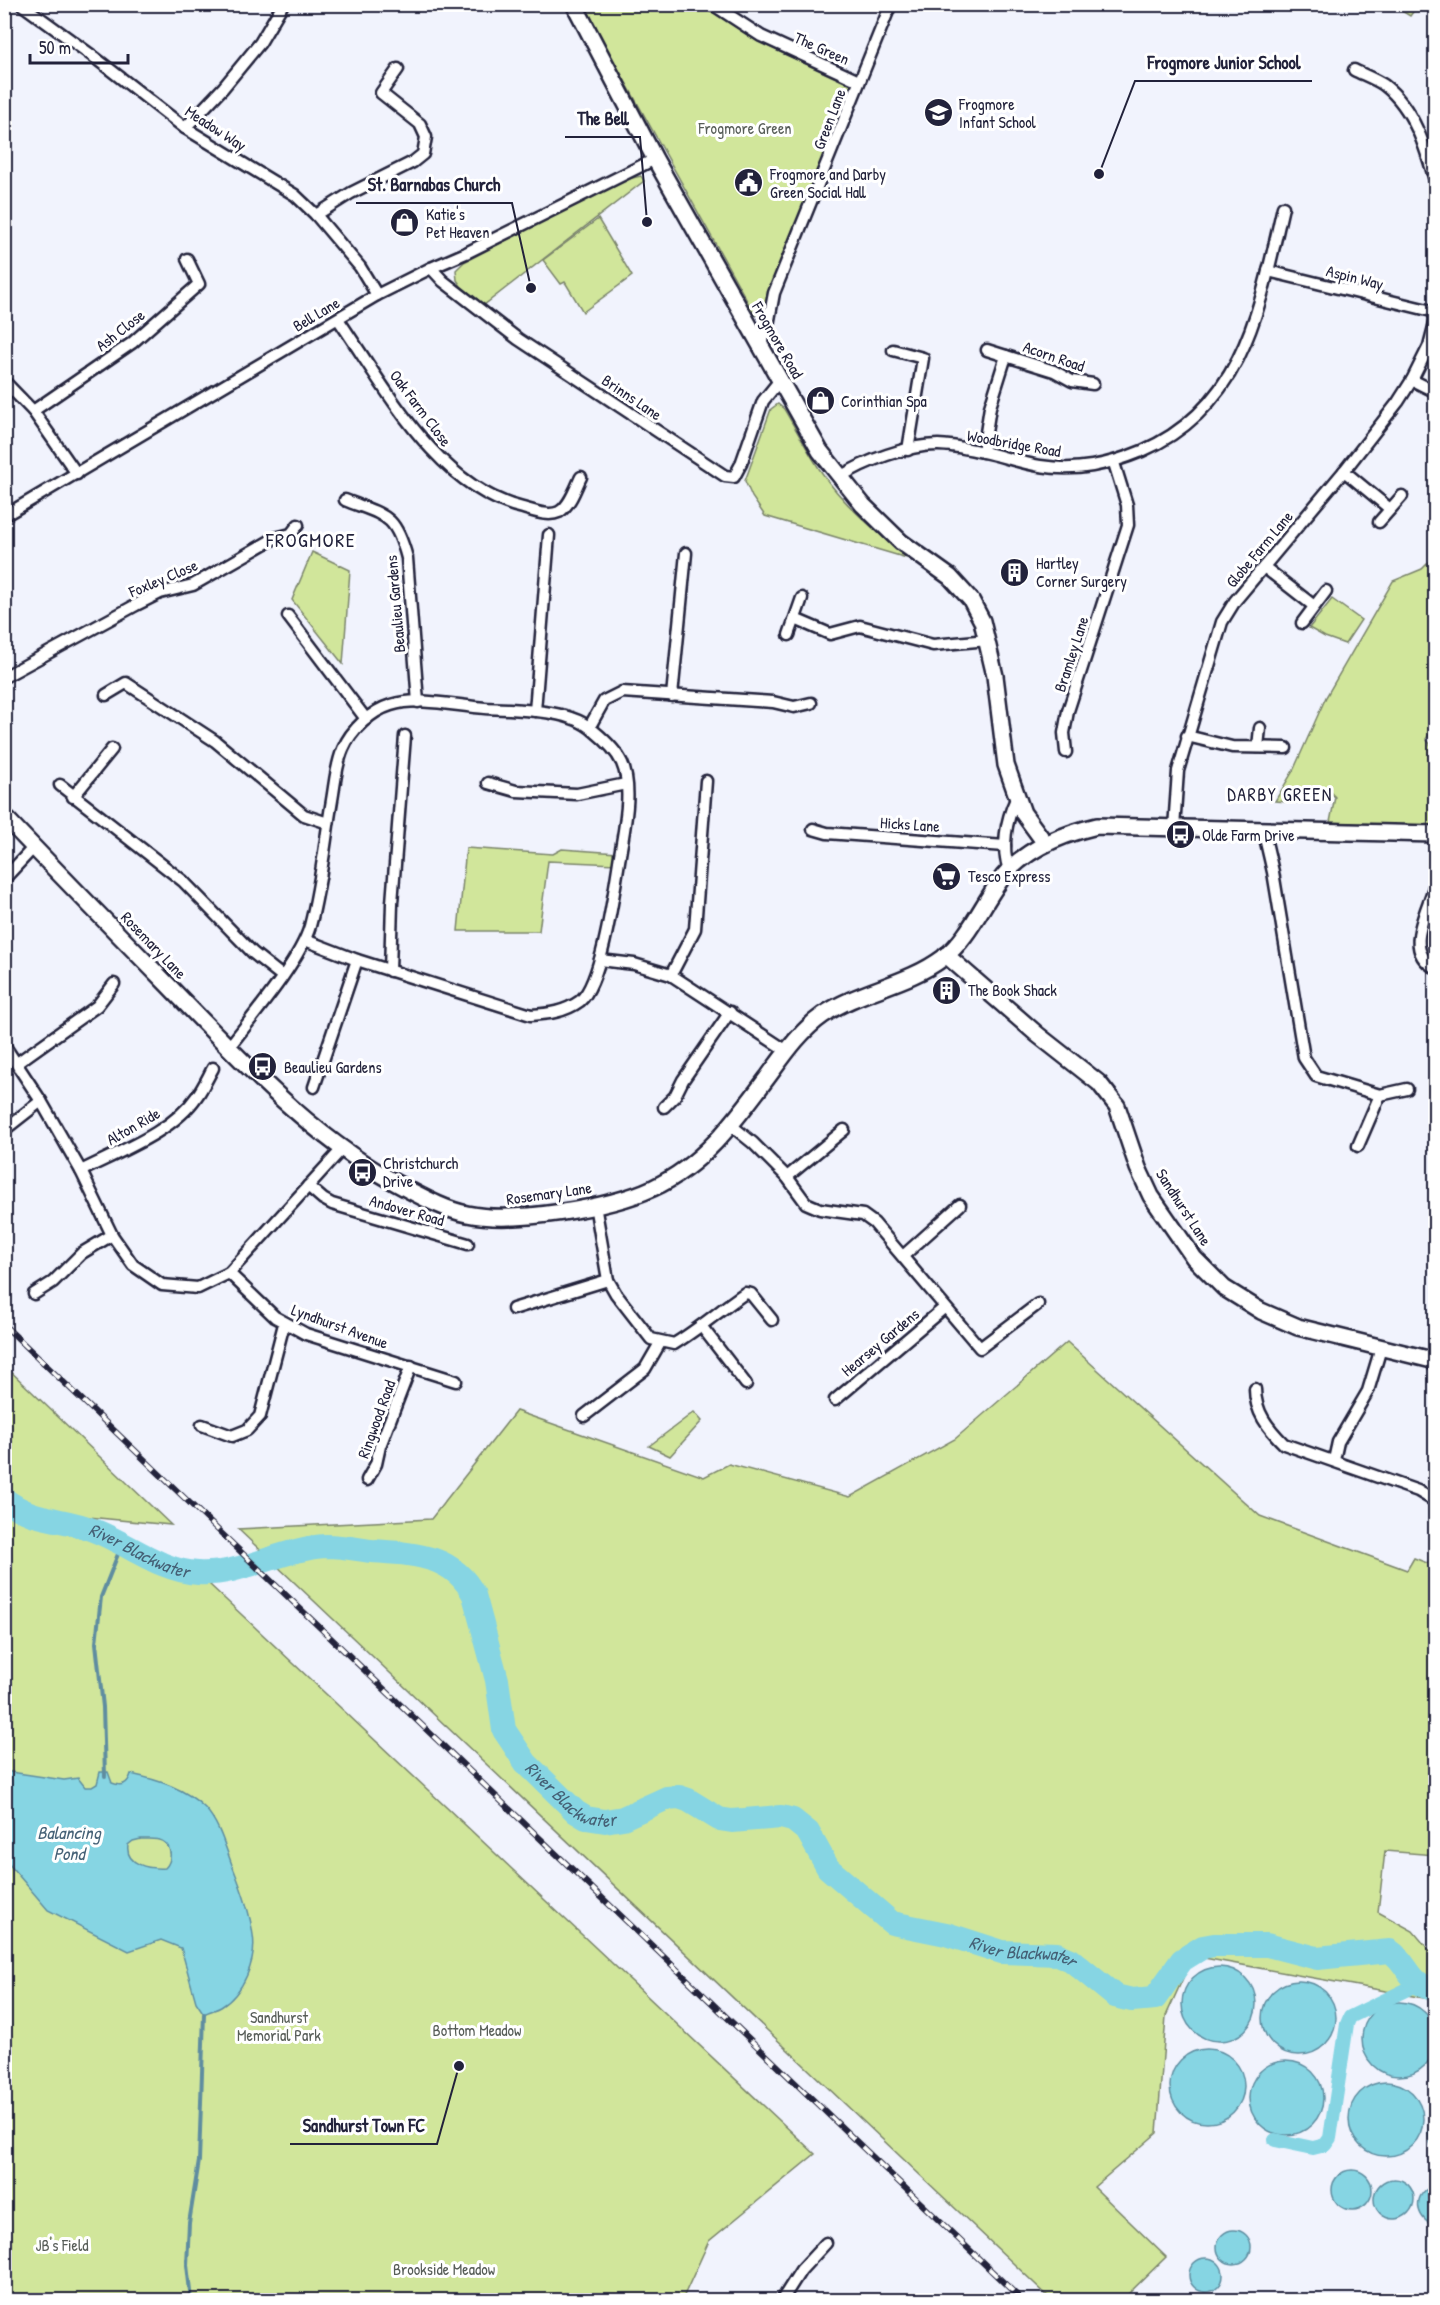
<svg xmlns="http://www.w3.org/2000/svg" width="1440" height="2305" viewBox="0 0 1440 2305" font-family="'Patrick Hand',sans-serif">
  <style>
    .green { fill: #d1e69b; stroke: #7a846b; stroke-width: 1.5 }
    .water { fill: #86d5e3; stroke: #5e8da0; stroke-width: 1.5; fill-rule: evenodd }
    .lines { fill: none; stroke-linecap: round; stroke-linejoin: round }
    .stream { stroke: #5e8da0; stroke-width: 4 }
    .canal { stroke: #86d5e3; stroke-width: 14 }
    .river { stroke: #86d5e3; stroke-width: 24 }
    .street-casing { stroke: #22223b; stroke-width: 15 }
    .secondary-casing { stroke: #22223b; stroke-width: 20 }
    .street { stroke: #fff; stroke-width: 10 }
    .secondary { stroke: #fff; stroke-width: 15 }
    .rail-casing { stroke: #22223b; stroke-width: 6 }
    .rail { stroke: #fff; stroke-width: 4; stroke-dasharray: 11; stroke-linecap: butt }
    .labels { text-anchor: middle; stroke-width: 6; stroke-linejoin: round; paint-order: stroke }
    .street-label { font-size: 16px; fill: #22223b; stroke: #fff }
    .poi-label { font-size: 16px; fill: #22223b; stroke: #fff; text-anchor: start }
    .park-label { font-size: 16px; fill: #575d58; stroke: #fff }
    .neighbourhood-label { font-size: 18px; letter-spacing: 1.5px; fill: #22223b; stroke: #fff }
    .water-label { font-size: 18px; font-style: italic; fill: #456176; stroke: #fff }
    .quarter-label { font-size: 20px; letter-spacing: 1.5px; fill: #22223b; stroke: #fff }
    .leader { fill: none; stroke: #22223b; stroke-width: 2 }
    .callout-dot { fill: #22223b; stroke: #fff; stroke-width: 2 }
    .callout-label { font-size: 18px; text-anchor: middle; font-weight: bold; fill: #22223b; stroke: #fff; stroke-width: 6; stroke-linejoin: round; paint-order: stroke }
  </style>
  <rect width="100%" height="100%" fill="#f1f3fd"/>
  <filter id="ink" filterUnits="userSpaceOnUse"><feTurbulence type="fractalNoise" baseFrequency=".0167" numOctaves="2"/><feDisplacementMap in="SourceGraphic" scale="12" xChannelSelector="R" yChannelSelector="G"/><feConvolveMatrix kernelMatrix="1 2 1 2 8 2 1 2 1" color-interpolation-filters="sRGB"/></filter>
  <g filter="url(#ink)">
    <g class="green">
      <polygon points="583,5 705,5 759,42 851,85 762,313 755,315"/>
      <polygon points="1392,5 1418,5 1410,16"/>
      <polygon points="641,176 644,181 484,305 461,286 457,280 456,270 464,262 600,192 628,179"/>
      <polygon points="598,219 632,276 583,312 565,282 561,284 543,260"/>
      <path d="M778,404L784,409C796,429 807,450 820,470C843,505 878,533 910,559L765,516L752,497L745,481L771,409Z"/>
      <polygon points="312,552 350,570 343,664 292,600"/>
      <polygon points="1435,556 1436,664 1432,676 1435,681 1435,726 1426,739 1435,750 1435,828 1330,822 1335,797 1330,792 1316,789 1305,803 1275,801 1293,771 1326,697 1393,581 1422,569"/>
      <polygon points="1332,599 1361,620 1345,644 1325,637 1309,628"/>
      <polygon points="466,848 553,854 562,849 617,853 616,864 548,861 539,931 458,931"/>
      <polygon points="1067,1342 1260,1516 1407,1570 1414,1558 1435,1566 1435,1855 1385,1851 1378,1912 1413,1931 1435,1957 1435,2000 1193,1956 1166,2016 1157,2133 1094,2187 1166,2257 1122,2300 1052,2300 238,1529 431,1519 516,1411 704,1477 729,1464 850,1497 955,1439"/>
      <polygon points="4,1365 171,1525 88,1517 172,1573 193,1569 815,2154 709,2241 682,2300 5,2300"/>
      <polygon points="694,1412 702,1421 670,1456 649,1446"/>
    </g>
    <g class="water">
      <path d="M4,1771L64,1780L78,1778L85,1787H92L97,1784L100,1772H108L112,1783C122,1787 128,1784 131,1774C158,1780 185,1788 205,1808C219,1823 225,1846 232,1865C241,1887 250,1912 253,1935C257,1960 243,1994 221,2007C216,2010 209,2011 204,2014L196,2002L181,1948L161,1940L129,1951L48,1910L8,1863L4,1857ZM141,1839C148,1839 157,1838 162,1841C173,1847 172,1861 165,1868C149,1869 125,1865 128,1845L133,1841Z"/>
      <circle cx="1219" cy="2004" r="37"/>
      <circle cx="1299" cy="2018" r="37"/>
      <circle cx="1399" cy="2039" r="37"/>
      <circle cx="1207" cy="2086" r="37"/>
      <circle cx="1286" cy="2098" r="37"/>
      <circle cx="1386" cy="2119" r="37"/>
      <path d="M1435,2111V2154C1427,2139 1426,2126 1435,2111Z"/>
      <circle cx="1352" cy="2190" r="20"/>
      <circle cx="1394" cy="2199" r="20"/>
      <path d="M1435,2186L1436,2226H1435C1414,2219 1412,2191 1435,2186Z"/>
      <circle cx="1234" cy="2247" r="17"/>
      <circle cx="1206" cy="2275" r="17"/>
    </g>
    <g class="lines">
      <g class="stream">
        <polyline points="105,1776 103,1707 96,1643 101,1597 122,1544"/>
        <polyline points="191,2300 187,2265 189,2223 199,2161 204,2014"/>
      </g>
      <polyline class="canal" points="1275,2140 1313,2148 1325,2145 1330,2138 1347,2024 1350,2017 1418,1984"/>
      <path class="river" id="s1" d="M4,1499C33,1522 61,1517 93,1530C128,1543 160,1571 198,1573C239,1576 285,1548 326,1546C341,1546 357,1549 372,1551C413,1554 453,1554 474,1595L497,1680L504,1730L526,1763L576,1812L586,1818L605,1821L623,1818L667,1798L679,1797L688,1800L719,1819L732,1821L781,1817L793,1820L808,1832L828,1868L892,1923L946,1934L1002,1952L1057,1954L1071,1960L1115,1996L1132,2000L1155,1998L1182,1960L1203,1947L1214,1945H1267L1317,1958L1390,1951C1410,1964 1408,1986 1436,1989"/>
      <defs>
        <g id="street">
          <polyline points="21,4 94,57 185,128 295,195 316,215 360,267 377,295"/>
          <polyline points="712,4 761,36 859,81"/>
          <path d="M1354,70C1364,75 1375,79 1384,85C1414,108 1426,149 1436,184"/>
          <polyline points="185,128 223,88 260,43 283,4"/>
          <polyline points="316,215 351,193 413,162 423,154 426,137 420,124 381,93 398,69"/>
          <polyline points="431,268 443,281 518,339 725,476 734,477 741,464 763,401 780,380"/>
          <polyline points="1268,271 1436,312"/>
          <path d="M338,319C386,388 437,488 523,508C534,511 548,517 559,512C570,506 576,487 581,477"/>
          <polyline points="760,346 768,325 774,293 891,4"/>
          <polyline points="893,350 923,358 908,450"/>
          <polyline points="987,350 1054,371 1072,381 1093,384"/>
          <polyline points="1412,380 1436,392"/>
          <polyline points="4,381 33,411 77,474"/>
          <polyline points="33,411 132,343 199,284 187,259"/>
          <polyline points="983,452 990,407 1006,356"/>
          <polyline points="1344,471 1390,509"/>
          <path d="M840,477C865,461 907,445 938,445C952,445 969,449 983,452C1002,456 1021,463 1040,466C1077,472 1108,465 1142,451C1245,406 1260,306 1283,207"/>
          <path d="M345,500C385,516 395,513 407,558L418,702"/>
          <polyline points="4,516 377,295 431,268 466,253 655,159"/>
          <polyline points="1379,522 1402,496"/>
          <polyline points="1264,567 1314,606"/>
          <polyline points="288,616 366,719"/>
          <polyline points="795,619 830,634 860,626 933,645 988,640"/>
          <polyline points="1302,623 1326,591"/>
          <polyline points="789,635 802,598"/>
          <polyline points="4,677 136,605 160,593 193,585 275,538 291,534 298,525"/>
          <polyline points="106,695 126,683 215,741 304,815 328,823"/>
          <polyline points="672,696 686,553"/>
          <polyline points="535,711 549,535"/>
          <polyline points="590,726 604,701 622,692 773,702 794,707 811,703"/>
          <polyline points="1187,736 1232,747 1286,748"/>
          <polyline points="1258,747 1260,728"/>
          <polyline points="1066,752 1064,733 1068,711 1128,525 1127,505 1114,463"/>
          <polyline points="488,783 516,791 577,794 626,784"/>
          <polyline points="60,785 183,881 253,953 282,976"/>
          <polyline points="73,797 112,749"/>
          <polyline points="1174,828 1178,771 1222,622 1235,601 1344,471 1398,402 1412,380 1429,346 1436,319"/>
          <polyline points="813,829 827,833 1005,846"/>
          <polyline points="1263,829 1273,872 1304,1058 1316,1076 1380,1095 1358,1146"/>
          <path d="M1009,870C1001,848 1006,820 1016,799"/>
          <polyline points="4,879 34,847"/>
          <path d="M1436,880C1430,908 1400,951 1436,968"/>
          <polyline points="600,960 634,964 671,975 787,1051"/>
          <polyline points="390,971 392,903 405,736"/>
          <polyline points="671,975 695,929 706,781"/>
          <polyline points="4,1045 41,1101 81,1171 112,1235 133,1265 162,1285 198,1288 229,1273 342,1149"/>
          <path d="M229,1047C252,1017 300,961 310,926C321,885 325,841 332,800C335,783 336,765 343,749C351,730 371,711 391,705C419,696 456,706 485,708C516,710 570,708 594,731C605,740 616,750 622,763C632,786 626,819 622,843C616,876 604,981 580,1001C565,1012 548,1014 531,1015L357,960L305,940"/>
          <polyline points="17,1063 97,1006 114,984"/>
          <polyline points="314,1087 357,960"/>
          <polyline points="1380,1095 1407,1089"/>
          <polyline points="664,1107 675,1096 683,1080 730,1012"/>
          <polyline points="732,1126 753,1143 787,1177 806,1203 820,1209 863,1215 874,1223 980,1348 1038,1304"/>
          <polyline points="4,1130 41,1101"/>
          <path d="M81,1171C118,1152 173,1132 197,1096C203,1088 208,1077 213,1068"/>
          <polyline points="787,1177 844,1130"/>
          <polyline points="308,1186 323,1199 332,1204 468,1244"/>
          <path d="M595,1205L608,1280L616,1294L651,1339L674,1344C699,1329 720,1310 745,1293L751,1294L772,1320"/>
          <polyline points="903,1256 960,1205"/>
          <polyline points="229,1273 275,1317 306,1334 456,1381"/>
          <polyline points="34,1294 53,1282 82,1253 112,1235"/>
          <polyline points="513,1309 608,1280"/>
          <polyline points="702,1327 746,1384"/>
          <path d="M1255,1389C1255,1412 1268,1428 1284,1444L1418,1491L1433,1500"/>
          <polyline points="835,1400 944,1308"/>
          <polyline points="584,1416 645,1369 660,1343"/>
          <polyline points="202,1425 232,1436 247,1430 260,1416 284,1324"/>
          <polyline points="1334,1460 1338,1442 1368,1391 1381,1348"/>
          <polyline points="367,1480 376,1464 380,1446 411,1366"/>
          <polyline points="782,2300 801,2270 826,2243"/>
        </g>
        <g id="secondary">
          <polyline points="574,4 655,159 820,451 863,505 901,542 950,577 971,600 982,621 995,676 1006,765 1023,813 1045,843"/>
          <path d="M4,816C57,872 111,927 165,982C239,1058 313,1141 409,1190C428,1200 447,1210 467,1214C513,1224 610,1208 653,1188C703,1165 735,1121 767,1078C784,1055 800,1031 823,1015C860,990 907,985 943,958C967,940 980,909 997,885C1019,851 1059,835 1097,826L1436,834"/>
          <polyline points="946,955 1038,1035 1099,1083 1117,1106 1138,1168 1151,1196 1194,1258 1224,1288 1261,1311 1298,1327 1436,1361"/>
        </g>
      </defs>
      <use href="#street" class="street-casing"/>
      <use href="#secondary" class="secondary-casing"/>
      <use href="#street" class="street"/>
      <use href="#secondary" class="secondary"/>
      <defs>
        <polyline id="rail" points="4,1325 1022,2300"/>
      </defs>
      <use href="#rail" class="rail-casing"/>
      <use href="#rail" class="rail"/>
    </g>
  </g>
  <defs>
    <symbol id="school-disc" viewBox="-11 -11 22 22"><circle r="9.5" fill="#22223b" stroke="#fff"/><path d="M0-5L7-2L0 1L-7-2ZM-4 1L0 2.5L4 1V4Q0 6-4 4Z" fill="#fff"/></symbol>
    <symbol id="civic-disc" viewBox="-11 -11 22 22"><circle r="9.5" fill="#22223b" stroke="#fff"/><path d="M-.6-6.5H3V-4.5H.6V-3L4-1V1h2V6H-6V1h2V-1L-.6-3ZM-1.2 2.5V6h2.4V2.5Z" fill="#fff"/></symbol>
    <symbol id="shop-disc" viewBox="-11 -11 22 22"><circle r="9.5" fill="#22223b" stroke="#fff"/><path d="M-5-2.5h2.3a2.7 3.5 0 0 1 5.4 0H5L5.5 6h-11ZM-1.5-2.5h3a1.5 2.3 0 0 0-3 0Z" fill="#fff"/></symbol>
    <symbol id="building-disc" viewBox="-11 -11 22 22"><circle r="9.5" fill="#22223b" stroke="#fff"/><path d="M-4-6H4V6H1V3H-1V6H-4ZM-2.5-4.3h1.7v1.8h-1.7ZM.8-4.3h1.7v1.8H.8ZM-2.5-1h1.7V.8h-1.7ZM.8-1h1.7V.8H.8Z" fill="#fff"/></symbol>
    <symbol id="bus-disc" viewBox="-11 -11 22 22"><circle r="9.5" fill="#22223b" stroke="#fff"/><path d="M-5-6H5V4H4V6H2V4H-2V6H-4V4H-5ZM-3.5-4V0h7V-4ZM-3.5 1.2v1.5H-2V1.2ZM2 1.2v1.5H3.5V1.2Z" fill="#fff"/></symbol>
    <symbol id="supermarket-disc" viewBox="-11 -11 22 22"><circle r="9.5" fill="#22223b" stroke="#fff"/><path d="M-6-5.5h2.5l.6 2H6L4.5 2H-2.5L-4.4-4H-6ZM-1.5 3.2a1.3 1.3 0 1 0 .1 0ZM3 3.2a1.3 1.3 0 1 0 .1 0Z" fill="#fff"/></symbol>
  </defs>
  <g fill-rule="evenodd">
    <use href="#school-disc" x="922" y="96" width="33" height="33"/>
    <use href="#civic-disc" x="732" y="166" width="33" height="33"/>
    <use href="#shop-disc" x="388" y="206" width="33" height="33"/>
    <use href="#shop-disc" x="804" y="384" width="33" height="33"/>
    <use href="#building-disc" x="998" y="556" width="33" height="33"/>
    <use href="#bus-disc" x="1164" y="818" width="33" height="33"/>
    <use href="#supermarket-disc" x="930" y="860" width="33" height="33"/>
    <use href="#building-disc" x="930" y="974" width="33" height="33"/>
    <use href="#bus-disc" x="246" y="1050" width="33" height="33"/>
    <use href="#bus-disc" x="346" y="1156" width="33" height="33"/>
  </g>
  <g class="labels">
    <g class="street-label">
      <text transform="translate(822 48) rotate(24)" y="6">The Green</text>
      <text transform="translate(829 119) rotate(-69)" y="6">Green Lane</text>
      <text transform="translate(216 128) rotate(33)" y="6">Meadow Way</text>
      <text transform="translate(1355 277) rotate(14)" y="6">Aspin Way</text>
      <text transform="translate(316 314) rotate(-31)" y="6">Bell Lane</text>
      <text transform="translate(120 330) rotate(-38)" y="6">Ash Close</text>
      <text transform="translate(778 340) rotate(60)" y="6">Frogmore Road</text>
      <text transform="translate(1054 356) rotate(19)" y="6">Acorn Road</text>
      <text transform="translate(632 397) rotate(34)" y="6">Brinns Lane</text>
      <text transform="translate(421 408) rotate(53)" y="6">Oak Farm Close</text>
      <text transform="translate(1014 443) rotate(10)" y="6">Woodbridge Road</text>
      <text transform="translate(1259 549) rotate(-50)" y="6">Globe Farm Lane</text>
      <text transform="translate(163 578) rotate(-23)" y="6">Foxley Close</text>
      <text transform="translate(395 604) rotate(-95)" y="6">Beaulieu Gardens</text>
      <text transform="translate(1071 654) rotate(-72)" y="6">Bramley Lane</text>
      <text transform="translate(910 824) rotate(4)" y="6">Hicks Lane</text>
      <text transform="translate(154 945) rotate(46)" y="6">Rosemary Lane</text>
      <text transform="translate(133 1126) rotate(-30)" y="6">Alton Ride</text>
      <text transform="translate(549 1193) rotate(-8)" y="6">Rosemary Lane</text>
      <text transform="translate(1184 1207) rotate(57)" y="6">Sandhurst Lane</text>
      <text transform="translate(407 1210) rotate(16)" y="6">Andover Road</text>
      <text transform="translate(340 1326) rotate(20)" y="6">Lyndhurst Avenue</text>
      <text transform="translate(880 1342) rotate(-40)" y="6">Hearsey Gardens</text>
      <text transform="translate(376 1419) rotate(-70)" y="6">Ringwood Road</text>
    </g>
    <g class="poi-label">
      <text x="959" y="110">Frogmore<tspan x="959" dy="18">Infant School</tspan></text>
      <text x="770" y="180">Frogmore and Darby<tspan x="770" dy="18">Green Social Hall</tspan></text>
      <text x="426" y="220">Katie's<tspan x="426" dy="18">Pet Heaven</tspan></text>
      <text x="841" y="407">Corinthian Spa</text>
      <text x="1036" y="569">Hartley<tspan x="1036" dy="18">Corner Surgery</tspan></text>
      <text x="1202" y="841">Olde Farm Drive</text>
      <text x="968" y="882">Tesco Express</text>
      <text x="968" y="996">The Book Shack</text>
      <text x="284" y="1073">Beaulieu Gardens</text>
      <text x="383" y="1169">Christchurch<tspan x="383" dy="18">Drive</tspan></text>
    </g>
    <g class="park-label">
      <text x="745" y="134">Frogmore Green</text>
      <text x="279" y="2023">Sandhurst<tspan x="279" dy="18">Memorial Park</tspan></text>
      <text x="477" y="2036">Bottom Meadow</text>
      <text x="62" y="2251">JB's Field</text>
      <text x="444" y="2275">Brookside Meadow</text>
    </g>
    <g class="neighbourhood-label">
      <text x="1280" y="801">DARBY GREEN</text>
    </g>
    <g class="water-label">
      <text dy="6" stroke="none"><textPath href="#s1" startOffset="146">River Blackwater</textPath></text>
      <text dy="6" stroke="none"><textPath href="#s1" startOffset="740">River Blackwater</textPath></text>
      <text x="69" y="1839">Balancing<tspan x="69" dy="21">Pond</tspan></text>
      <text dy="6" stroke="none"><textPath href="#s1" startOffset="1262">River Blackwater</textPath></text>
    </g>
    <g class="quarter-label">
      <text x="311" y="547">FROGMORE</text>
    </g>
  </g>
  <path class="leader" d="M1099 174L1135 81H1312M647 222L640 137H565M531 288L512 203H356M459 2066L437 2144H290"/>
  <g class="callout-dot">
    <circle cx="1099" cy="174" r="6"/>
    <circle cx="647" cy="222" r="6"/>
    <circle cx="531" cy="288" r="6"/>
    <circle cx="459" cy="2066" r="6"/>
  </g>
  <g class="callout-label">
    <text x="1224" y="69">Frogmore Junior School</text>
    <text x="603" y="125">The Bell</text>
    <text x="434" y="191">St. Barnabas Church</text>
    <text x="364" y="2132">Sandhurst Town FC</text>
  </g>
  <rect width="1440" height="2305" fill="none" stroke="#fff" stroke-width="24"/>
  <rect x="12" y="12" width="1416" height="2281" fill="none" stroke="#22223b" stroke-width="2" filter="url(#ink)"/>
  <path d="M30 54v9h98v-9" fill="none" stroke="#22223b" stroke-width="3"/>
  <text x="39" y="54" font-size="18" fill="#22223b" stroke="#ffffff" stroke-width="4.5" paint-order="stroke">50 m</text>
</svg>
